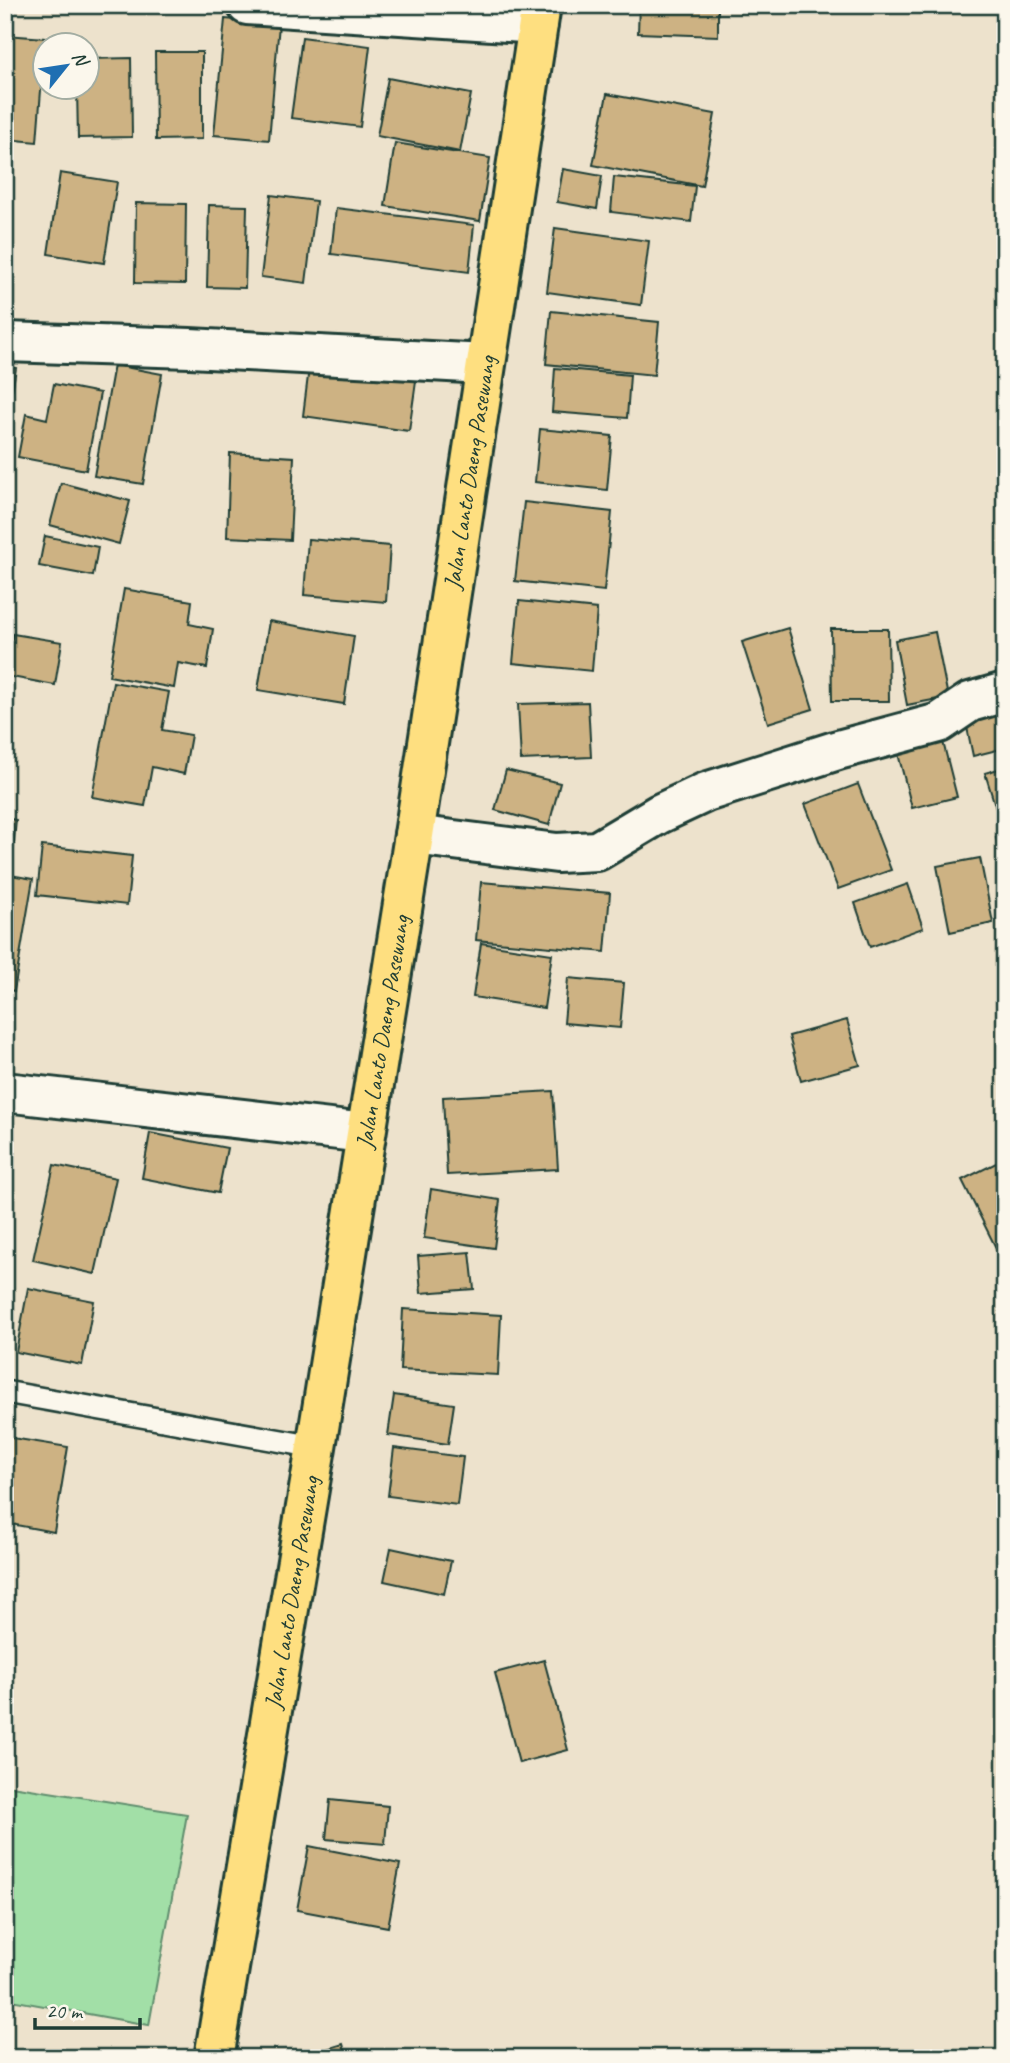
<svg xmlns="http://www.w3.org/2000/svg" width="1010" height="2063" viewBox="0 0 1010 2063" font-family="Caveat,sans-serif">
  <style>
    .green { fill: #a2dfa7; stroke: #608e6e; stroke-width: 2 }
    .building { fill: #cdb283; stroke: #1f3d34; stroke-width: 2 }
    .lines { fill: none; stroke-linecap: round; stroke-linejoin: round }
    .service-casing { stroke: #1f3d34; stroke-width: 26 }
    .minor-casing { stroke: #1f3d34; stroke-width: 44 }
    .trunk-casing { stroke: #1f3d34; stroke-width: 44 }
    .service { stroke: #fbf7ec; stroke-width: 21 }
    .minor { stroke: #fbf7ec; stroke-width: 38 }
    .trunk { stroke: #fedf80; stroke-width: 38 }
    .labels { text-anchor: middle; stroke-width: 5; stroke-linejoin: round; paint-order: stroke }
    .street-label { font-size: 24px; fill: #1f3d34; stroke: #fbf7ec }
  </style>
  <rect width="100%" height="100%" fill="#ede2cc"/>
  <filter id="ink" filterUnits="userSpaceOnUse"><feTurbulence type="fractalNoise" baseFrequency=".0143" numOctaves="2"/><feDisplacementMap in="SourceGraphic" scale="14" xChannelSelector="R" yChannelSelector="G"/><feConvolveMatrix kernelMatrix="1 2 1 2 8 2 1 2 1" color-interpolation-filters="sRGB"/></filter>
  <g filter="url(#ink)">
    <polygon class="green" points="5,1785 187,1814 149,2025 5,1999"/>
    <g class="building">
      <polygon points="639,5 718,5 718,36 638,33"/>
      <polygon points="225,19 279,24 269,140 214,135"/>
      <polygon points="5,35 45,38 37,142 5,139"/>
      <polygon points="302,37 370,46 360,127 291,118"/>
      <polygon points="155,52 202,52 202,139 156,140"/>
      <polygon points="131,58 132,137 78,138 77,88 88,88 88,59"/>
      <polygon points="388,78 471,94 460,152 377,136"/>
      <polygon points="607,94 715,114 702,186 593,165"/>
      <polygon points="395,143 490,158 480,221 385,206"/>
      <polygon points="563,169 602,176 597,209 557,202"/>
      <polygon points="60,173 117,182 104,263 48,254"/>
      <polygon points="614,177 695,186 691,222 611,212"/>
      <polygon points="271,195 316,201 306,283 261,277"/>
      <polygon points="136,203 186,204 185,284 135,283"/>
      <polygon points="209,205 247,206 245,288 207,287"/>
      <polygon points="336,208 474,225 469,272 331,254"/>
      <polygon points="555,228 649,241 641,305 547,292"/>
      <polygon points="551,311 659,322 654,375 546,364"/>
      <polygon points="310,360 417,374 409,431 303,416"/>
      <polygon points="114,365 162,374 143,484 94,476"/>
      <polygon points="5,366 16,368 6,428 5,428"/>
      <polygon points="555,368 630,375 627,418 552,412"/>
      <polygon points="54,384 100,393 86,470 18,457 26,414 47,419"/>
      <polygon points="540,429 612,436 607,490 535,482"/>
      <polygon points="230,453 294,457 290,540 227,537"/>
      <polygon points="61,483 130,501 119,544 50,525"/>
      <polygon points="524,502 612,512 604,591 515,581"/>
      <polygon points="45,536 98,547 93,576 39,566"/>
      <polygon points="308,539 390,546 386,602 304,595"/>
      <polygon points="124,589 192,601 189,624 213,629 207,668 178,663 174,688 109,676"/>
      <polygon points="519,601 597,609 592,671 513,663"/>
      <polygon points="269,621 354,636 344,704 258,690"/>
      <polygon points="788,628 813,709 768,723 742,642"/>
      <polygon points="831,629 888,629 889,701 832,701"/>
      <polygon points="935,632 948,697 907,705 895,640"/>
      <polygon points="13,634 62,642 55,685 6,676"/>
      <polygon points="113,682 169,692 162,730 191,735 184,774 152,767 145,806 92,797"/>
      <polygon points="588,702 591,757 521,760 518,704"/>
      <polygon points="1005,704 1005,748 973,756 964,713"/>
      <polygon points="940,730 957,797 912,808 895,742"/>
      <polygon points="1005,767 1005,817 999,818 985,773"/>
      <polygon points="506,770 560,783 549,825 495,810"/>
      <polygon points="858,784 891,870 838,889 805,804"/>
      <polygon points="5,818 16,820 11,870 5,869"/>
      <polygon points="1005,835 1005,869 996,838"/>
      <polygon points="42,846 132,856 127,905 37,895"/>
      <polygon points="980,858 993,923 950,932 937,866"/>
      <polygon points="5,874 33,879 14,991 5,989"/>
      <polygon points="481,882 610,893 605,952 476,940"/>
      <polygon points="908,884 923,928 870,947 855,903"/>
      <polygon points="481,943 552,954 544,1008 473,997"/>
      <polygon points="568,978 624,983 620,1028 564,1023"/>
      <polygon points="847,1020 860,1065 801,1081 789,1036"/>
      <polygon points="553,1091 558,1169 447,1175 443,1097"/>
      <polygon points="150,1133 227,1148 218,1193 142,1178"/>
      <polygon points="1004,1159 1005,1244 996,1248 962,1180"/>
      <polygon points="54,1165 116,1178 95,1274 33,1260"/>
      <polygon points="431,1189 500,1200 494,1248 424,1238"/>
      <polygon points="470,1252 474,1289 421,1293 418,1256"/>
      <polygon points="28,1288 94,1301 82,1365 16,1352"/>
      <polygon points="403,1309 501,1315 498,1375 400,1370"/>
      <polygon points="394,1395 454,1404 448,1444 388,1435"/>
      <polygon points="6,1437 68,1447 54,1532 5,1523"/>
      <polygon points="394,1448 463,1457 457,1505 388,1496"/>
      <polygon points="391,1548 451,1561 444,1594 384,1581"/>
      <polygon points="544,1660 568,1750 519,1763 495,1673"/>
      <polygon points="330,1800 388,1806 385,1844 326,1839"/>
      <polygon points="309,1846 400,1864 388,1927 297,1910"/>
      <polygon points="343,2044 347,2058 298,2058"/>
      <polygon points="13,2050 55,2058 12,2058"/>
    </g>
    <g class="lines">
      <defs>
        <polyline id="service" points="5,1392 316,1447"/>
        <g id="minor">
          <polyline points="247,5 538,24"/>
          <polyline points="5,342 190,348 485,364"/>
          <polyline points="414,835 557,853 597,851 659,814 706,792 838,750 939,723 970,702 1005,692"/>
          <polyline points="5,1092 365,1133"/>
        </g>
        <g id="trunk">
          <path id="s1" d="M214,2058L316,1447L414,835L541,5"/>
        </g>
      </defs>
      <use href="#service" class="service-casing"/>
      <use href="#minor" class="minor-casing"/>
      <use href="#trunk" class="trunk-casing"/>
      <use href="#service" class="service"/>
      <use href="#minor" class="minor"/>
      <use href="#trunk" class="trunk"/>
    </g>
  </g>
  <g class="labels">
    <g class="street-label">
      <text dy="8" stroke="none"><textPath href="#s1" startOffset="1606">Jalan Lanto Daeng Pasewang</textPath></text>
      <text dy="8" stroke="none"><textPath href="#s1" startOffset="1040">Jalan Lanto Daeng Pasewang</textPath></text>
      <text dy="8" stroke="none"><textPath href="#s1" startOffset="472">Jalan Lanto Daeng Pasewang</textPath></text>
    </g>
  </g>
  <rect width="1010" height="2063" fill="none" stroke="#fbf7ec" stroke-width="28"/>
  <rect x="14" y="14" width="982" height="2035" fill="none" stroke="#1f3d34" stroke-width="2.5" filter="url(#ink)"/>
  <g transform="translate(66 66) rotate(60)"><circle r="33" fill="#fbf7ec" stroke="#a3ada2" stroke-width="2"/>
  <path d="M0-5L12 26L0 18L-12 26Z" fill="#1f6fb2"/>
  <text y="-10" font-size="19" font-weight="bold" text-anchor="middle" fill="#1f3d34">N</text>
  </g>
  <path d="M35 2018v10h105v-10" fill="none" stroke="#1f3d34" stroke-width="3.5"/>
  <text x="46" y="2018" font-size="21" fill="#1f3d34" stroke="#fbf7ec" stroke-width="5" paint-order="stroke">20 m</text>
</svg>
